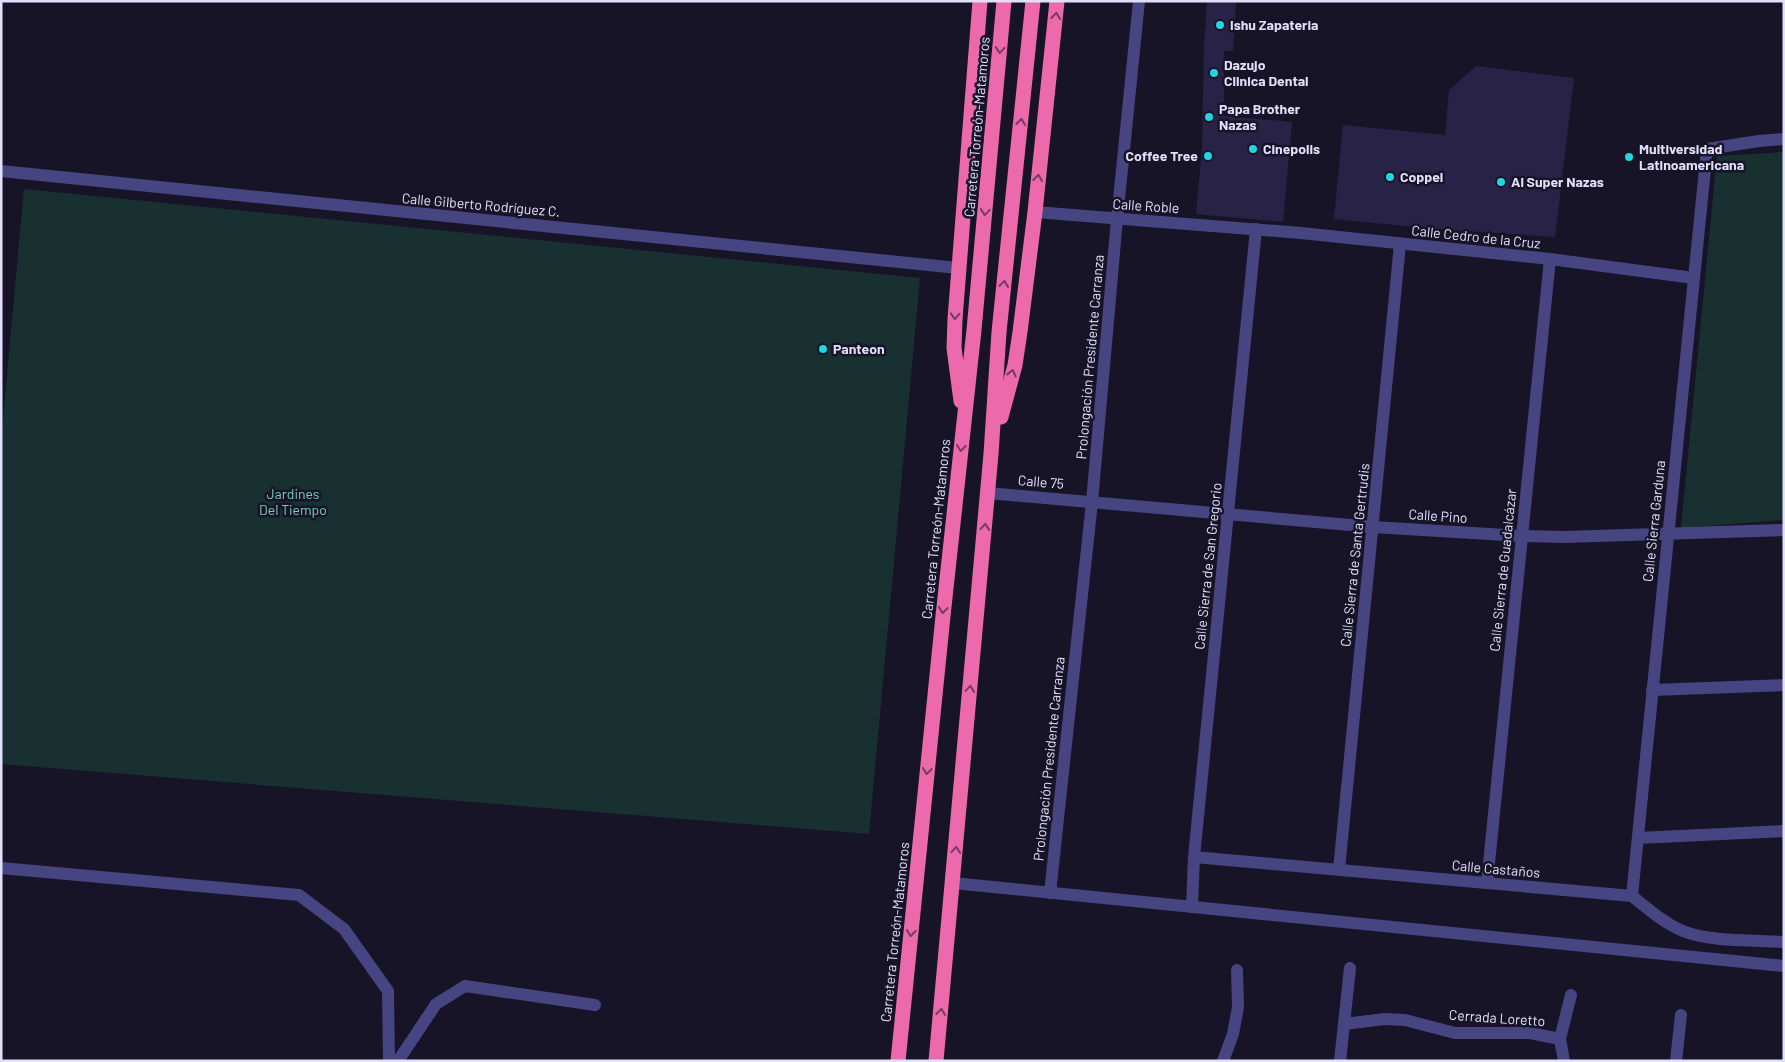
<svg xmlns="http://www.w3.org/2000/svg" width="1785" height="1062" viewBox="0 0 1785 1062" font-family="Barlow,sans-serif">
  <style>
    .green { fill: #183130 }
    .building { fill: #292247 }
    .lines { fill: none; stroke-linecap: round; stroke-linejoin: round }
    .minor { stroke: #464581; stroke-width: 12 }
    .highway { stroke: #ec6aab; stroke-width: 15 }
    .oneway { stroke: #773b63 }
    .poi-dot { fill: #24d4e3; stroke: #171428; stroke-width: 2 }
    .labels { text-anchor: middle; stroke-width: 5; stroke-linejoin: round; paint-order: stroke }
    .poi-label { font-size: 14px; font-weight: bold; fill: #e2dffb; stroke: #171428; text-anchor: start }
    .street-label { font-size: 14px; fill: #e2dffb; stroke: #171428 }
    .park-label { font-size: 14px; fill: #73d3b9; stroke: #171428 }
  </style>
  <rect width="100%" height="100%" fill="#171428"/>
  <g class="green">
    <polygon points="1784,152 1784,520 1681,528 1717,156"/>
    <polygon points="24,189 920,278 869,834 1,764 1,441"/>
  </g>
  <g class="building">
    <polygon points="1207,1 1236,1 1233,51 1224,51 1224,116 1292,122 1283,222 1196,214 1202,148 1204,46"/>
    <polygon points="1476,66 1574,78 1555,237 1436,229 1334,219 1343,125 1445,135 1449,90"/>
  </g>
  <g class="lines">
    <g class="minor">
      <polyline points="1,171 958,268"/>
      <polyline points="1035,212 1301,233 1550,259 1694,278"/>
      <polyline points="988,493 1373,527 1522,536 1564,537 1784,530"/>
      <polyline points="1652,690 1784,685"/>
      <polyline points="1638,838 1784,831"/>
      <path d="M1194,857L1632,896C1648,909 1664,923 1683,931C1708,942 1756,940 1784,942"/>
      <polyline points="1,868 299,895 344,929 388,991 389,1061"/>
      <polyline points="1339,870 1400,244"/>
      <polyline points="953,883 1784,966"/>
      <polyline points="1487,883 1550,259"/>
      <polyline points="1050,893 1092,502 1117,219 1139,1"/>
      <polyline points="1632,896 1707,149 1759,141 1784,139"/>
      <polyline points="1192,907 1194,857 1256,229"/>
      <polyline points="1344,1024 1385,1019 1405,1020 1455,1033 1530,1033 1560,1039"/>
      <polyline points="398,1061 436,1004 465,986 595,1005"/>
      <polyline points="1223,1061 1233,1034 1238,1007 1237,970"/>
      <polyline points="1340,1061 1350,968"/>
      <polyline points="1564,1061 1560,1039 1571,995"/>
      <polyline points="1676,1061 1681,1015"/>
    </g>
    <g class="highway">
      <polyline points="961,401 954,348 955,319 980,1"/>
      <polyline points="1001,417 1015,365 1020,332 1035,212 1057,1"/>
      <polyline points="898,1061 943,616 974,330 1004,1"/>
      <polyline points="936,1061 991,454 999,332 1033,1"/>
    </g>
  </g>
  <defs><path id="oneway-chevron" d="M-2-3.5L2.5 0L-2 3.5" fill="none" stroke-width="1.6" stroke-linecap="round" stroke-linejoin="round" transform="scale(1.25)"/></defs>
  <g class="oneway">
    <use href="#oneway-chevron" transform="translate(1056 16) rotate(-84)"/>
    <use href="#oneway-chevron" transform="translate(1000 50) rotate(95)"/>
    <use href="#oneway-chevron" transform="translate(1021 122) rotate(-84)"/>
    <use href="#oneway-chevron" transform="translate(1038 178) rotate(-84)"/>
    <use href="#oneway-chevron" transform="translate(985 212) rotate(95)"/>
    <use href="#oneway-chevron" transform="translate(1004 284) rotate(-84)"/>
    <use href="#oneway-chevron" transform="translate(955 316) rotate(93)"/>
    <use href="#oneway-chevron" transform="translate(1012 373) rotate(-76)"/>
    <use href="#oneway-chevron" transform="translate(961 448) rotate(97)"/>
    <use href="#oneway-chevron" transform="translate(985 527) rotate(-85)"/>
    <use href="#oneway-chevron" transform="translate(943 610) rotate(96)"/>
    <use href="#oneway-chevron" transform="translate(970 689) rotate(-85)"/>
    <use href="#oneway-chevron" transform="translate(927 771) rotate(96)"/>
    <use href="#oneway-chevron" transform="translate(956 850) rotate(-85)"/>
    <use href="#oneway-chevron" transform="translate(911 933) rotate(96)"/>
    <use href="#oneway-chevron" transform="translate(941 1012) rotate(-84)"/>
  </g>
  <g class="poi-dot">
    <circle cx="1220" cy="25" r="5"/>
    <circle cx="1214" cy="73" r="5"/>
    <circle cx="1209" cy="117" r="5"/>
    <circle cx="1253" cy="149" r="5"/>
    <circle cx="1208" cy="156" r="5"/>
    <circle cx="1629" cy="157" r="5"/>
    <circle cx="1390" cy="177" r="5"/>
    <circle cx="1501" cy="182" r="5"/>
    <circle cx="823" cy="349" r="5"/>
  </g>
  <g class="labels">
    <g class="poi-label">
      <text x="1230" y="30">Ishu Zapateria</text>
      <text x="1224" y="70">Dazujo<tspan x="1224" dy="16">Clinica Dental</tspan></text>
      <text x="1219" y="114">Papa Brother<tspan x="1219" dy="16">Nazas</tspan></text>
      <text x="1263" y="154">Cinepolis</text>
      <text x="1639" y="154">Multiversidad<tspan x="1639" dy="16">Latinoamericana</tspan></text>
      <text x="1198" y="161" text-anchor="end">Coffee Tree</text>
      <text x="1400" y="182">Coppel</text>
      <text x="1511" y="187">Al Super Nazas</text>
      <text x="833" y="354">Panteon</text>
    </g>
    <g class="street-label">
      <text transform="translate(977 127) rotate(-85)" y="5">Carretera Torreón-Matamoros</text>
      <text transform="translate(481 205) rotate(5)" y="5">Calle Gilberto Rodríguez C.</text>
      <text transform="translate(1146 206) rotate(4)" y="5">Calle Roble</text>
      <text transform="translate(1476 237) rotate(6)" y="5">Calle Cedro de la Cruz</text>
      <text transform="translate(1090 357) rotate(-85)" y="5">Prolongación Presidente Carranza</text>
      <text transform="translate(1041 482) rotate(5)" y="5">Calle 75</text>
      <text transform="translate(1438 516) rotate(4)" y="5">Calle Pino</text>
      <text transform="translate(1654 521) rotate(-84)" y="5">Calle Sierra Garduna</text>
      <text transform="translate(936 529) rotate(-84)" y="5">Carretera Torreón-Matamoros</text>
      <text transform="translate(1355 555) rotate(-84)" y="5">Calle Sierra de Santa Gertrudis</text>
      <text transform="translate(1208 566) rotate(-84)" y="5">Calle Sierra de San Gregorio</text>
      <text transform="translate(1503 570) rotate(-84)" y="5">Calle Sierra de Guadalcázar</text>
      <text transform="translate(1049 759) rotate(-84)" y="5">Prolongación Presidente Carranza</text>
      <text transform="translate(1496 869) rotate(5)" y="5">Calle Castaños</text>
      <text transform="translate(895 932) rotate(-84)" y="5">Carretera Torreón-Matamoros</text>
      <text transform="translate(1497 1018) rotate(4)" y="5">Cerrada Loretto</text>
    </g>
    <g class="park-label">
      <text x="293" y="499">Jardines<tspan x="293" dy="16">Del Tiempo</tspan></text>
    </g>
  </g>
  <rect width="1785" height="1062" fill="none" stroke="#e2dffb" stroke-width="5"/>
</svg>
